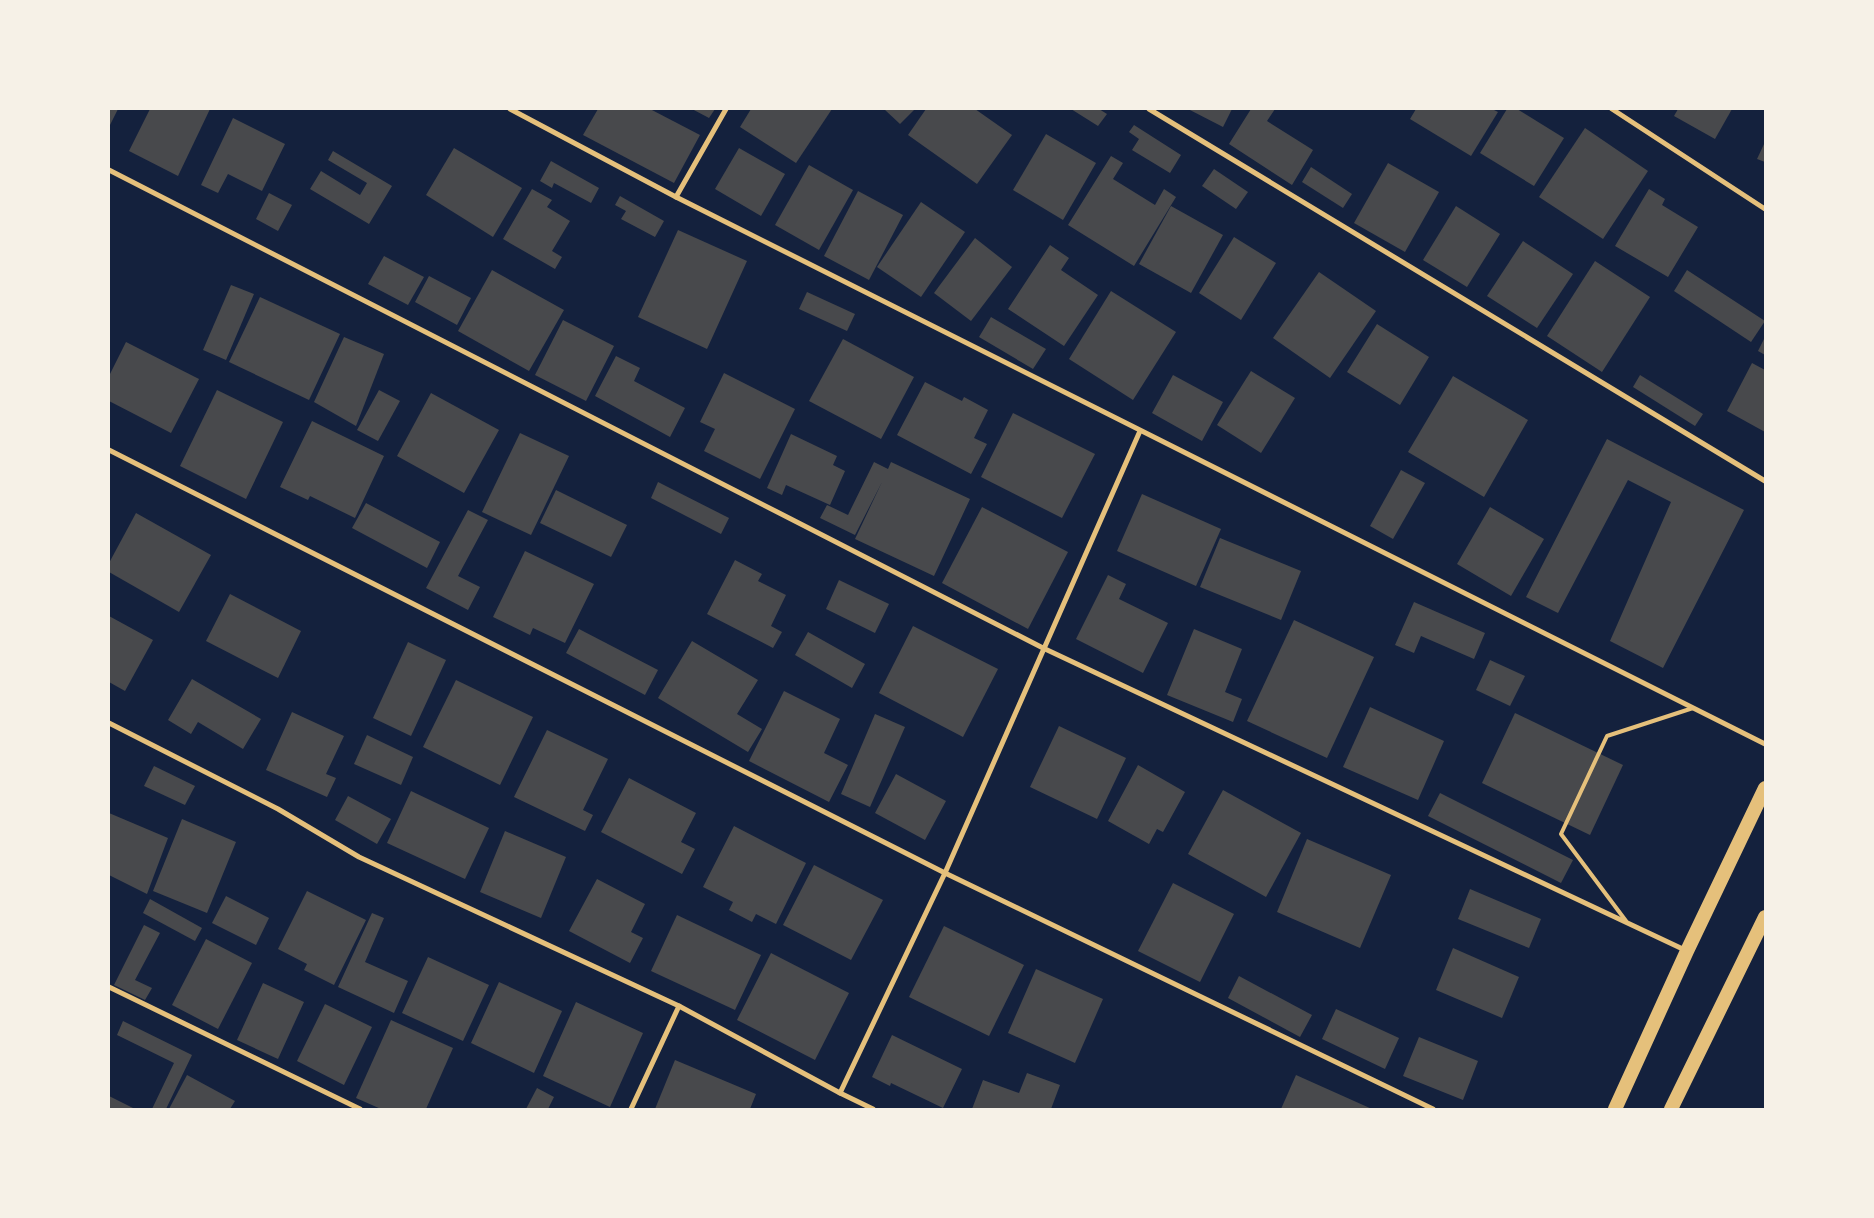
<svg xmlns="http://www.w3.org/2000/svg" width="1874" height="1218" viewBox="0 0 1874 1218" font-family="Jost,sans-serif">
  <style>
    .building { fill: #48494c }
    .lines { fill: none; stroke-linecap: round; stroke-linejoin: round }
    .service { stroke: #e5c07b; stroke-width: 4 }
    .minor { stroke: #e5c07b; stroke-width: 5 }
    .trunk { stroke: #e5c07b; stroke-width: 14 }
  </style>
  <rect width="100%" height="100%" fill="#14213d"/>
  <g class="building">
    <polygon points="109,109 118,109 109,127"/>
    <polygon points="150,109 210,109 178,176 129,151"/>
    <polygon points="598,109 650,109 700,135 674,183 583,135"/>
    <polygon points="692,109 715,109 709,118"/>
    <polygon points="751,109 832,109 796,163 740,127"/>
    <polygon points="884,109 915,109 900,124"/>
    <polygon points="926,109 975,109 1012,135 977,184 908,135"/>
    <polygon points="1071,109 1099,109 1107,114 1098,126"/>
    <polygon points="1188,109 1232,109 1223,127"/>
    <polygon points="1251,109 1275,109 1267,121 1313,150 1292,185 1229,144"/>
    <polygon points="1416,109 1492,109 1498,112 1471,156 1410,119"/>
    <polygon points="1507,109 1517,109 1564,138 1534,186 1480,153"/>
    <polygon points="1678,109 1732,109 1715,139 1674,116"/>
    <polygon points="233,118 285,144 262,191 228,174 218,193 201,185"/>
    <polygon points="1134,125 1181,155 1170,173 1132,150 1139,139 1129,132"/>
    <polygon points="1585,128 1648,171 1603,239 1539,197"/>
    <polygon points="1046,134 1096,163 1063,220 1013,190"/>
    <polygon points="1765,142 1765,162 1757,159"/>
    <polygon points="454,148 522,188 493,237 426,195"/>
    <polygon points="739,148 785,174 761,216 715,189"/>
    <polygon points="333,151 392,186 369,224 310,189 321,171 360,195 367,183 328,160"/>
    <polygon points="1111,156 1123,163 1113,179 1155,205 1164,189 1176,197 1134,266 1068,225"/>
    <polygon points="551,161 599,188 591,203 554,183 552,188 540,181"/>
    <polygon points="1388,163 1439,192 1405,252 1354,223"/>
    <polygon points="809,165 853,190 819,250 775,225"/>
    <polygon points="1311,167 1352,194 1343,208 1302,182"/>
    <polygon points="1214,169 1248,192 1236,209 1202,186"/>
    <polygon points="532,189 552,200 547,207 570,221 552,251 562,257 555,269 503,239"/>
    <polygon points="1649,189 1665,199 1662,205 1698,227 1668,277 1615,246"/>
    <polygon points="858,191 903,215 869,280 824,256"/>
    <polygon points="269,193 292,205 278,231 256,219"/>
    <polygon points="620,196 664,221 655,237 621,219 626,211 615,205"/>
    <polygon points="921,202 965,232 921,297 877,267"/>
    <polygon points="1171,206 1223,235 1191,293 1139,264"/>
    <polygon points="1456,206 1500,234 1467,287 1423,260"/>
    <polygon points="678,230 747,261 707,349 638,317"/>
    <polygon points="1234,237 1276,263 1241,320 1199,293"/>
    <polygon points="975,238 1012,267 971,321 934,293"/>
    <polygon points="1523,241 1573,274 1537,328 1487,296"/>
    <polygon points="1050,245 1069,258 1061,270 1098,295 1064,346 1008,309"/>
    <polygon points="384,256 424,277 408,305 368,284"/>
    <polygon points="1595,261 1650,297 1602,372 1547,336"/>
    <polygon points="492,270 564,310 529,371 458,331"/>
    <polygon points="1687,270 1765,321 1751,342 1674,291"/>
    <polygon points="1319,272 1376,311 1330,378 1273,338"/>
    <polygon points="429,276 471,298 457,325 415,302"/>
    <polygon points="231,285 254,294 226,360 203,350"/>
    <polygon points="1111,291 1176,332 1133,400 1069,359"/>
    <polygon points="807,292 855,314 847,331 799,309"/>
    <polygon points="260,297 340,334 309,400 229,362"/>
    <polygon points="991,317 1046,349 1033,369 979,337"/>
    <polygon points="563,320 614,346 586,401 535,375"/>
    <polygon points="1377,324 1429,357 1400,405 1347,372"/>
    <polygon points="344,337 384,354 356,426 314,402"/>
    <polygon points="1765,337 1765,355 1758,351"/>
    <polygon points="843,339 914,377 881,439 809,401"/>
    <polygon points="126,342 199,379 171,433 109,401 109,376"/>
    <polygon points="616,356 640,368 634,381 685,408 670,437 595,396"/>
    <polygon points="1752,363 1765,370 1765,432 1727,411"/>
    <polygon points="1251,371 1295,398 1261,453 1217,425"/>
    <polygon points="724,373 795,409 760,479 704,451 715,429 700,422"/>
    <polygon points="1173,375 1223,402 1202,441 1152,413"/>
    <polygon points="1640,375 1703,414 1695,426 1633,387"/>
    <polygon points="1453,376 1528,420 1484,497 1408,452"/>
    <polygon points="925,382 962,401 964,397 988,410 974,438 987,444 971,474 897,435"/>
    <polygon points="217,390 283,422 246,499 180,466"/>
    <polygon points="379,390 400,401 378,441 357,430"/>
    <polygon points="431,393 499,430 464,493 397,456"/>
    <polygon points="1013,413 1095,454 1062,518 981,477"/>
    <polygon points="312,421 384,456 355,518 310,496 308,500 280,487"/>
    <polygon points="520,433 569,456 531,535 482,512"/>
    <polygon points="791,434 837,456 833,465 845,471 830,505 786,485 782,495 767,488"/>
    <polygon points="1607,439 1744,510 1663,668 1610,641 1671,502 1628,480 1558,613 1526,597"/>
    <polygon points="874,462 888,469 891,462 970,499 934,576 855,539 882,482 855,535 820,518 827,505 848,515"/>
    <polygon points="1401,470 1425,483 1393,539 1370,526"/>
    <polygon points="658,482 729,518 721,534 651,498"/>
    <polygon points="556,490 627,525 611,557 540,523"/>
    <polygon points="1142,494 1221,529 1196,586 1117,551"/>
    <polygon points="366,503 440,542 427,568 352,528"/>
    <polygon points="982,507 1068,552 1028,629 942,583"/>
    <polygon points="1490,507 1544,539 1511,596 1457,564"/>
    <polygon points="468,510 488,520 458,576 480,587 468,610 426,588"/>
    <polygon points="136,513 211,555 179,612 109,572 109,563"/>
    <polygon points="1220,538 1301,571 1281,620 1200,587"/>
    <polygon points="525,551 594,584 565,643 533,628 530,635 493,617"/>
    <polygon points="735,560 762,574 758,581 786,595 771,626 782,632 773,648 707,614"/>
    <polygon points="1108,575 1126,584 1119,599 1168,623 1143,673 1076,639"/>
    <polygon points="839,580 889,604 875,633 826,609"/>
    <polygon points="230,594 301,631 278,678 206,641"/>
    <polygon points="1414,602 1485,633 1474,659 1421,636 1414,653 1395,645"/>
    <polygon points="109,616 153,640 125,691 109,682"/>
    <polygon points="1294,620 1374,657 1327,758 1247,721"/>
    <polygon points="913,626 998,669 963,737 879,693"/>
    <polygon points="579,629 658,670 645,695 566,653"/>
    <polygon points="1194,629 1242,649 1225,692 1242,699 1233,722 1167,695"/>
    <polygon points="808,632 865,664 852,688 795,655"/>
    <polygon points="692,641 758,680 737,714 762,729 748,752 658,698"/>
    <polygon points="408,642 446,660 411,736 373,718"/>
    <polygon points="1490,660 1525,676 1510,706 1476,690"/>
    <polygon points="192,679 261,719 243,749 198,722 191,734 168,720"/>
    <polygon points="456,680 533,717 500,785 423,747"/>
    <polygon points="784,691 840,719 824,753 848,765 829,802 749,761"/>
    <polygon points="1370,707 1444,741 1418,800 1343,767"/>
    <polygon points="292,712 344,736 326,774 336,778 327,797 266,770"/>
    <polygon points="1515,713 1623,765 1590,835 1482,783"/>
    <polygon points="875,714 905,727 870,807 841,794"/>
    <polygon points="1059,726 1126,758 1097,819 1030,787"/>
    <polygon points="547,730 608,759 583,810 593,815 585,831 514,797"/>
    <polygon points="367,735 413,757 401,785 354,764"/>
    <polygon points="1138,765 1185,792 1163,832 1157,829 1149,844 1108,821"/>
    <polygon points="154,766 195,786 185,805 144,786"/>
    <polygon points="896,774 946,801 925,840 875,813"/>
    <polygon points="629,778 696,813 681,842 695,849 682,874 601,832"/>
    <polygon points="1223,790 1301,833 1266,897 1188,854"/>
    <polygon points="411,791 489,828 465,879 387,843"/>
    <polygon points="1440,793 1573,860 1561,883 1428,816"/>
    <polygon points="348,796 391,819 377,844 335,820"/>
    <polygon points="109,813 168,838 147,894 109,875"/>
    <polygon points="182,819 236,842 207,913 153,891"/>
    <polygon points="734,826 806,863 776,924 756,914 752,922 729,910 733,902 703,887"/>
    <polygon points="505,831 566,857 541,918 480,892"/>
    <polygon points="1307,839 1391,875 1360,948 1277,912"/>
    <polygon points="814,865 883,900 851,960 783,925"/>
    <polygon points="597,879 645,904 631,932 643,938 630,963 569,931"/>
    <polygon points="1173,883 1234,914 1200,982 1138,951"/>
    <polygon points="1470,889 1541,919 1529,948 1458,919"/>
    <polygon points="307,891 366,920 334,985 304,970 307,964 278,949"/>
    <polygon points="226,896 269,918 256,945 212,923"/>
    <polygon points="150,899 202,928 195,941 143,913"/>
    <polygon points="372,913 384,918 365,962 408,981 394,1013 338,987"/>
    <polygon points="677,915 761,955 735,1010 651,971"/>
    <polygon points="144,925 160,933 135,980 152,988 145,1000 114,985"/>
    <polygon points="944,926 1024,965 989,1036 909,997"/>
    <polygon points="206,939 252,963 218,1029 172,1005"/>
    <polygon points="1453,948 1519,977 1502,1018 1436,990"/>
    <polygon points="771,953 849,993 815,1060 737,1020"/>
    <polygon points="428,957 489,985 463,1041 402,1013"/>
    <polygon points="1036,969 1103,999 1075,1063 1008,1033"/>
    <polygon points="1239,976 1312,1015 1300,1037 1228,998"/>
    <polygon points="499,982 562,1011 534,1073 471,1043"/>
    <polygon points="263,983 304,1002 278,1059 237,1040"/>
    <polygon points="576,1002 643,1033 610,1107 543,1076"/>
    <polygon points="325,1004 372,1027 344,1085 297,1061"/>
    <polygon points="1336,1009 1399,1038 1385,1069 1322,1039"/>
    <polygon points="391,1020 453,1048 426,1109 381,1109 356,1098"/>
    <polygon points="123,1021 192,1055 166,1109 152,1109 174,1063 117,1035"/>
    <polygon points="892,1035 962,1069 943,1108 891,1083 890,1086 872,1077"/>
    <polygon points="1419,1037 1478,1061 1463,1100 1403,1076"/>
    <polygon points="675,1060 756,1094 750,1109 655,1109"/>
    <polygon points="1027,1073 1060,1085 1051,1109 972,1109 983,1080 1019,1093"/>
    <polygon points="187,1075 235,1101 230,1109 169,1109"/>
    <polygon points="1296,1075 1372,1109 1281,1109"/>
    <polygon points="537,1088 554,1097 548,1109 526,1109"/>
    <polygon points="109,1096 135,1109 109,1109"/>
  </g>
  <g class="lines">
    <polyline class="service" points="1626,921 1561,834 1607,736 1693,708"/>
    <g class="minor">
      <polyline points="510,109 676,197 1765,744"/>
      <polyline points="1149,109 1765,481"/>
      <polyline points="1612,109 1765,209"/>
      <polyline points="109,170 1043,648 1687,951"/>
      <polyline points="676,197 726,109"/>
      <polyline points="109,450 945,873 1433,1109"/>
      <polyline points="109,723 278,809 359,857 679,1006 840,1093 873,1109"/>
      <polyline points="109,987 360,1109"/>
      <polyline points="840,1093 945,873 1140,431"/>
      <polyline points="631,1109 679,1006"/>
    </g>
    <g class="trunk">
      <polyline points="1615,1109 1687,951 1765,788"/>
      <polyline points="1671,1109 1765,917"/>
    </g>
  </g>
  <rect width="1874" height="1218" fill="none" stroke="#f6f1e7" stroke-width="220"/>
</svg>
